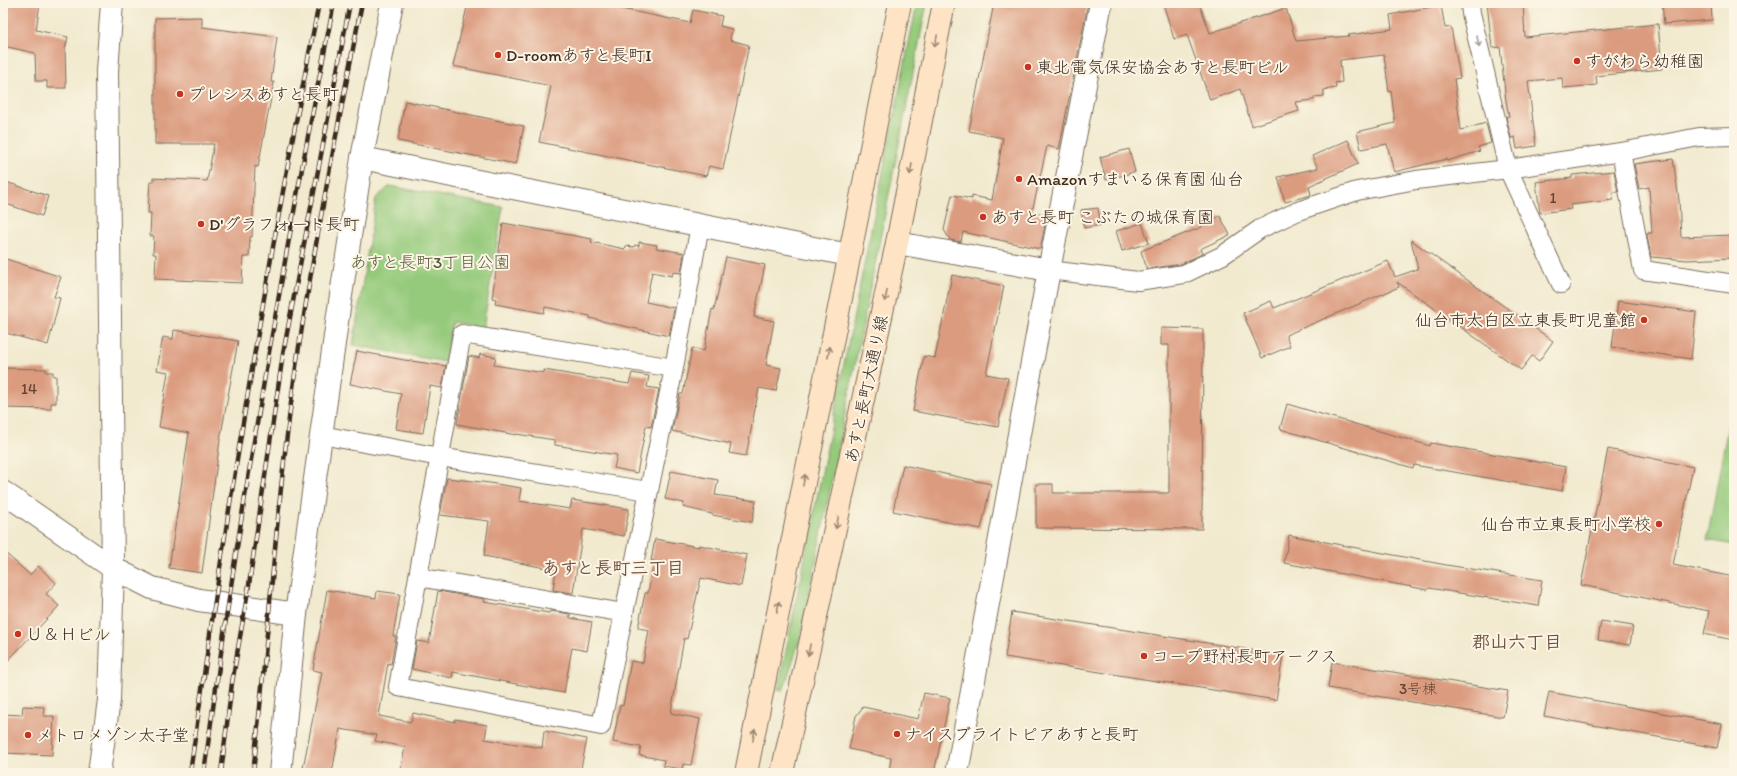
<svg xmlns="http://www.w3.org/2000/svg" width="1737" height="776" viewBox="0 0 1737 776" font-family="Itim,'Klee One',sans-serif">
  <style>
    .green { fill: #95ca7c; stroke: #687a4d }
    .building { fill: #db9b7f }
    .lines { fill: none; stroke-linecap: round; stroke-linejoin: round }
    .minor-casing { stroke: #7b6d5c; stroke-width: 20 }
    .tertiary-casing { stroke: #7b6d5c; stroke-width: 24 }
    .secondary-casing { stroke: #7b6d5c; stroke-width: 24 }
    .minor { stroke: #fff; stroke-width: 18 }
    .tertiary { stroke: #fff; stroke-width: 22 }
    .secondary { stroke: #fee4c5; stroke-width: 22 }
    .rail-casing { stroke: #3b2a1e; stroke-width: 4.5 }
    .rail { stroke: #fcf5e5; stroke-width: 3; stroke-dasharray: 9; stroke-linecap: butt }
    .oneway { stroke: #9c8772 }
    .oneway2 { stroke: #a79f9a }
    .poi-dot { fill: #c8321e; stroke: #fcf5e5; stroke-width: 1.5 }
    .labels { text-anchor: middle; stroke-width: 4; stroke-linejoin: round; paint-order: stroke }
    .number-label { font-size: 15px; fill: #634636 }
    .poi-label { font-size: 17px; fill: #3b2a1e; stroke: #fcf5e5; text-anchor: start }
    .park-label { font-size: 17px; fill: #565a3a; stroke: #fcf5e5 }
    .street-label { font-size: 17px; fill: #3b2a1e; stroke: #fcf5e5 }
    .neighbourhood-label { font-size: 18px; font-weight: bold; fill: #735240; stroke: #fcf5e5 }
  </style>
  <rect width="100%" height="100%" fill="#fcf5e5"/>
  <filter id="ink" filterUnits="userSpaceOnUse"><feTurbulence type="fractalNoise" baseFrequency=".025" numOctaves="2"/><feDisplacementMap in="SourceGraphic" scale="8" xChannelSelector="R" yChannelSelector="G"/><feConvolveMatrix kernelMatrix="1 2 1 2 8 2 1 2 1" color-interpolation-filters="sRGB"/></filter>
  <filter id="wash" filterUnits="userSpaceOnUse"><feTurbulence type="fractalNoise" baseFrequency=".012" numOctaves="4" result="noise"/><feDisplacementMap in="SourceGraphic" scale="16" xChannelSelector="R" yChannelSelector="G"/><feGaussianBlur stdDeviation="0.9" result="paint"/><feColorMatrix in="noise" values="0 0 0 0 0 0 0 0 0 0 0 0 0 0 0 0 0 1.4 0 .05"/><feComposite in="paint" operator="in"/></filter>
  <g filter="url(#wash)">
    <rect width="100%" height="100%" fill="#f1eacf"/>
    <g class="green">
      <polygon points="917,3 927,3 801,636 783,691 778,690"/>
      <polygon points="390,186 503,207 483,328 452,322 445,362 353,345 376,198"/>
      <polygon points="1734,392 1734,545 1707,540"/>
    </g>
    <g id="blocks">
      <g class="building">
        <polygon points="3,3 40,3 36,30 68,37 65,49 66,88 47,88 47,81 36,81 35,53 3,46"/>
        <polygon points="468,3 592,3 690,23 693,10 722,16 720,26 732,29 730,40 749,45 723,169 709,166 706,176 539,142 551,86 453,66"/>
        <polygon points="994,3 1088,3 1059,149 1047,146 1032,212 1047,216 1040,249 963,232 961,242 950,240 944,230 952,195 972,199 972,196 992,200 1003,138 969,131"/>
        <polygon points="1163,3 1199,3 1210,33 1286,8 1296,41 1349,36 1348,35 1392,29 1390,15 1441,5 1445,28 1451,27 1460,78 1454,79 1461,130 1486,123 1491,143 1478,147 1480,151 1447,161 1447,159 1394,172 1387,144 1361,149 1357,132 1395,123 1391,91 1389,92 1384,55 1340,60 1342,82 1335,83 1336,88 1324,90 1324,96 1314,97 1314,100 1296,102 1299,111 1252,126 1240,89 1210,100 1187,35 1174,39"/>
        <polygon points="1487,3 1523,3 1525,37 1658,24 1662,69 1596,76 1597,85 1563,88 1562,78 1528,81 1536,146 1517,149 1515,137 1511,138 1506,117 1509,116 1506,101 1500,47 1492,48"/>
        <polygon points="1662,3 1711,3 1712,20 1664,24"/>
        <polygon points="202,17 202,27 277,37 271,82 274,82 258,167 255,166 252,237 250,237 249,257 243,257 242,283 155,279 156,254 153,254 154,236 150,236 151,213 148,213 150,182 153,182 153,178 207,181 214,144 155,144 155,18"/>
        <polygon points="405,101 524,126 516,164 398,141"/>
        <polygon points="1348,140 1358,164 1309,186 1311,195 1285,202 1278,177 1318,168 1312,156"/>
        <polygon points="1129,149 1135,172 1106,180 1100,157"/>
        <polygon points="1673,159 1679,200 1681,237 1734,235 1734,258 1687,260 1651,257 1647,236 1648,233 1652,233 1649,187 1639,189 1634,164"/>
        <polygon points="1614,171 1618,192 1612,192 1613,200 1570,205 1571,209 1540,213 1536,182 1572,178 1572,175"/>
        <polygon points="3,181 48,196 42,216 3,203"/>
        <polygon points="1098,208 1101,225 1084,228 1081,210"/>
        <polygon points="1220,216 1230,235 1200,249 1202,254 1181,264 1147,269 1141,251 1202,227 1201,225"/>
        <polygon points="503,223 592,239 591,242 625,249 626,246 634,247 635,245 639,246 639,242 657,245 656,248 684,253 681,273 673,272 672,276 652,272 646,302 674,308 669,336 610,323 590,318 590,316 545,307 544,313 495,304 496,299 492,298"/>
        <polygon points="1142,223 1149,243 1122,251 1116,231"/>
        <polygon points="1411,240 1553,341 1539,361 1532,356 1521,370 1397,282 1399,287 1286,335 1290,346 1262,358 1243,313 1271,301 1274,308 1388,261 1395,277 1418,269"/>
        <polygon points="726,257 765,265 754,317 774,321 766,365 781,368 776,391 759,388 746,456 729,453 731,444 672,431 680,394 683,394 692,348 704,351 712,309 714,310"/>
        <polygon points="3,258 61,277 54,297 60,298 48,345 3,332"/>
        <polygon points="952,275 1004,286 986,374 1008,378 998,427 913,411 924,356 935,358"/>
        <polygon points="1618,301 1696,312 1691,359 1612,347"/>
        <polygon points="1161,328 1203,329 1202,529 1036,528 1036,484 1053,484 1053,493 1169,493 1169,345 1161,345"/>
        <polygon points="174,330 238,341 220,440 202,573 169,568 189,433 159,427 168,372 157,370 163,337 173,339"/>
        <polygon points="357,351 404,360 446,366 442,388 430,386 423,433 396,429 401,394 350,384"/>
        <polygon points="480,354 496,357 494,365 544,373 544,370 629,384 632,373 649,376 647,387 659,389 651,427 646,426 637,473 614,468 617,455 555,445 555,440 516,434 516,435 457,424 469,356 479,358"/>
        <polygon points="3,368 46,369 46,372 53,372 53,376 56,376 56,403 51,403 51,409 3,408"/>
        <polygon points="1287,404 1430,446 1431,443 1566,467 1562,491 1414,465 1413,468 1280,429"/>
        <polygon points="1608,449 1693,467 1673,565 1734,577 1734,640 1704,634 1709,611 1581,585"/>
        <polygon points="903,465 991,484 981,529 893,511"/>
        <polygon points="671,471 718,480 715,495 756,501 752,522 712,515 712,514 683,507 684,503 665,499"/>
        <polygon points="447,478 490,483 521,488 519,501 570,509 572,500 629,509 624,536 583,529 573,593 553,590 556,570 484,556 489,521 440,515"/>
        <polygon points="1289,535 1446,565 1542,580 1538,606 1429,588 1428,590 1284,563"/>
        <polygon points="655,539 699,547 699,545 747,555 741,586 701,578 687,639 684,638 671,713 700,719 691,765 683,764 682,769 663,766 664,760 639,755 641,747 613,742 620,705 623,706 631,661 643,663 649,630 638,628 645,593 648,593 654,561 651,561"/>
        <polygon points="3,551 30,575 38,566 56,583 46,594 59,606 3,666"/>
        <polygon points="327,590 376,598 377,591 400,594 393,636 396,636 391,664 388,663 379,716 411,722 413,713 455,722 455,719 487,725 485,739 542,748 544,731 587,739 580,773 400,773 405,747 375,741 377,735 340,729 332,773 302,773 322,672 313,670"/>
        <polygon points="438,591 485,599 484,602 549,613 550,611 570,614 570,618 592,622 587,651 572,648 564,693 453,672 452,678 412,669 417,641 429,643"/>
        <polygon points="1012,612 1283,655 1276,700 1005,657"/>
        <polygon points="1601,621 1633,626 1630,645 1598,640"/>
        <polygon points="1332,662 1508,691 1503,717 1328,688"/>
        <polygon points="1549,692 1722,724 1717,748 1544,716"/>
        <polygon points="924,693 950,698 934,773 889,773 891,758 849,749 856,716 863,707 918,719"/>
        <polygon points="23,706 44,707 43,716 54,716 52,755 3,753 3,714 22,715"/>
      </g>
    </g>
  </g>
  <g filter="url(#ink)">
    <use href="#blocks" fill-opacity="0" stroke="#7b6d5c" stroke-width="1"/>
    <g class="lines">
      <defs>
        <g id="minor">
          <polyline points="1470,3 1471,13 1508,169 1561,284"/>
          <polyline points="1621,152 1643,270 1734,284"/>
          <polyline points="1049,270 1138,281 1184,274 1223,255 1260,229 1298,211 1357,191 1416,180 1508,169 1621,152 1699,137 1734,136"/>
          <polyline points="674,368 462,334 398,687 601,726 674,368 700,225"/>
          <polyline points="321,435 440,457 648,491"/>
          <polyline points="418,577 624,613"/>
        </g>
        <g id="tertiary">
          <polyline points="362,158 849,255"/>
          <polyline points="897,243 1049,270"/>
          <polyline points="3,492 113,568 152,588 199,600 296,614"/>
          <polyline points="99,773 109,700 113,568 107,71 112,3"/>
          <polyline points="280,773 296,614 338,315 362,158 392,3"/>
          <polyline points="957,773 1049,270 1101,3"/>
        </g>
        <g id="secondary">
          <polyline points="746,773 900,3"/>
          <polyline points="782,773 897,243 944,3"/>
        </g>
      </defs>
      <use href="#minor" class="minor-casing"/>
      <use href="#tertiary" class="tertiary-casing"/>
      <use href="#secondary" class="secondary-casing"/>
      <use href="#minor" class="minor"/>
      <use href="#tertiary" class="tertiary"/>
      <use href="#secondary" class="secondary"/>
      <defs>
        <g id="rail">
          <path d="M190,773C226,515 268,258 319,3"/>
          <path d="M204,773C239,516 283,258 334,3"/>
          <polyline points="221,773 232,683 249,585 283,354 350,3"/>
          <path d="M253,773C269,633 277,492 298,353C316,236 339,119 362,3"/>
        </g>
      </defs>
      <use href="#rail" class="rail-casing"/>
      <use href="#rail" class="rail"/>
    </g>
    <defs><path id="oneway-shaft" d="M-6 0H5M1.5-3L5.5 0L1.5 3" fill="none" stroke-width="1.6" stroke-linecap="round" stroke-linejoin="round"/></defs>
    <g class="oneway">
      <use href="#oneway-shaft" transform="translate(936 41) rotate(102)"/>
      <use href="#oneway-shaft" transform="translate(911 169) rotate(101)"/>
      <use href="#oneway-shaft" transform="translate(886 296) rotate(102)"/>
      <use href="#oneway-shaft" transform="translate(829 352) rotate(-79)"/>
      <use href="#oneway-shaft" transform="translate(804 480) rotate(-79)"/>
      <use href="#oneway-shaft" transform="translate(837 523) rotate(102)"/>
      <use href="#oneway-shaft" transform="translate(778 607) rotate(-79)"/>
      <use href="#oneway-shaft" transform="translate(809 650) rotate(102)"/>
      <use href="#oneway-shaft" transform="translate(754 735) rotate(-79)"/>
    </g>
    <use class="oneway2" href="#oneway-shaft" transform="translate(1478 41) rotate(77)"/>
  </g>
  <g class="poi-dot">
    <circle cx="498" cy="55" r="4"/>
    <circle cx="1577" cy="61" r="4"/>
    <circle cx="1028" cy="67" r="4"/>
    <circle cx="180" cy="94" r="4"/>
    <circle cx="1019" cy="179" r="4"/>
    <circle cx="983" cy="217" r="4"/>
    <circle cx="201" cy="224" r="4"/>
    <circle cx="1644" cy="320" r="4"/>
    <circle cx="1659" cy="524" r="4"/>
    <circle cx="18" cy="634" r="4"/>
    <circle cx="1144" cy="656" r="4"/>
    <circle cx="897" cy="734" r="4"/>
    <circle cx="28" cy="735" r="4"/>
  </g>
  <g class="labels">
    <g class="number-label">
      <text x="1553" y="203">1</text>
      <text x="29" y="394">14</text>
      <text x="1418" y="694">3号棟</text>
    </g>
    <g class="poi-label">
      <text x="506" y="61">D-roomあすと長町I</text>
      <text x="1585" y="67">すがわら幼稚園</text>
      <text x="1036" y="73">東北電気保安協会あすと長町ビル</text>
      <text x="188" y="100">プレシスあすと長町</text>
      <text x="1027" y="185">Amazonすまいる保育園 仙台</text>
      <text x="991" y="223">あすと長町 こぶたの城保育園</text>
      <text x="209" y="230">D'グラフォート長町</text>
      <text x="1636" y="326" text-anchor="end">仙台市太白区立東長町児童館</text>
      <text x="1651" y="530" text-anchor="end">仙台市立東長町小学校</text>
      <text x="26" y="640">Ｕ＆Ｈビル</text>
      <text x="1152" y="662">コープ野村長町アークス</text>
      <text x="905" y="740">ナイスブライトピアあすと長町</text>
      <text x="36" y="741">メトロメゾン太子堂</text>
    </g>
    <g class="park-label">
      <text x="430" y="268">あすと長町3丁目公園</text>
    </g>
    <g class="street-label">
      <text transform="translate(866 389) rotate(-78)" y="6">あすと長町大通り線</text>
    </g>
    <g class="neighbourhood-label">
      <text x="613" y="574">あすと長町三丁目</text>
      <text x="1517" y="648">郡山六丁目</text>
    </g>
  </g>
  <rect width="1737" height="776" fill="none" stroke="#fcf5e5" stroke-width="16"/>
</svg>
